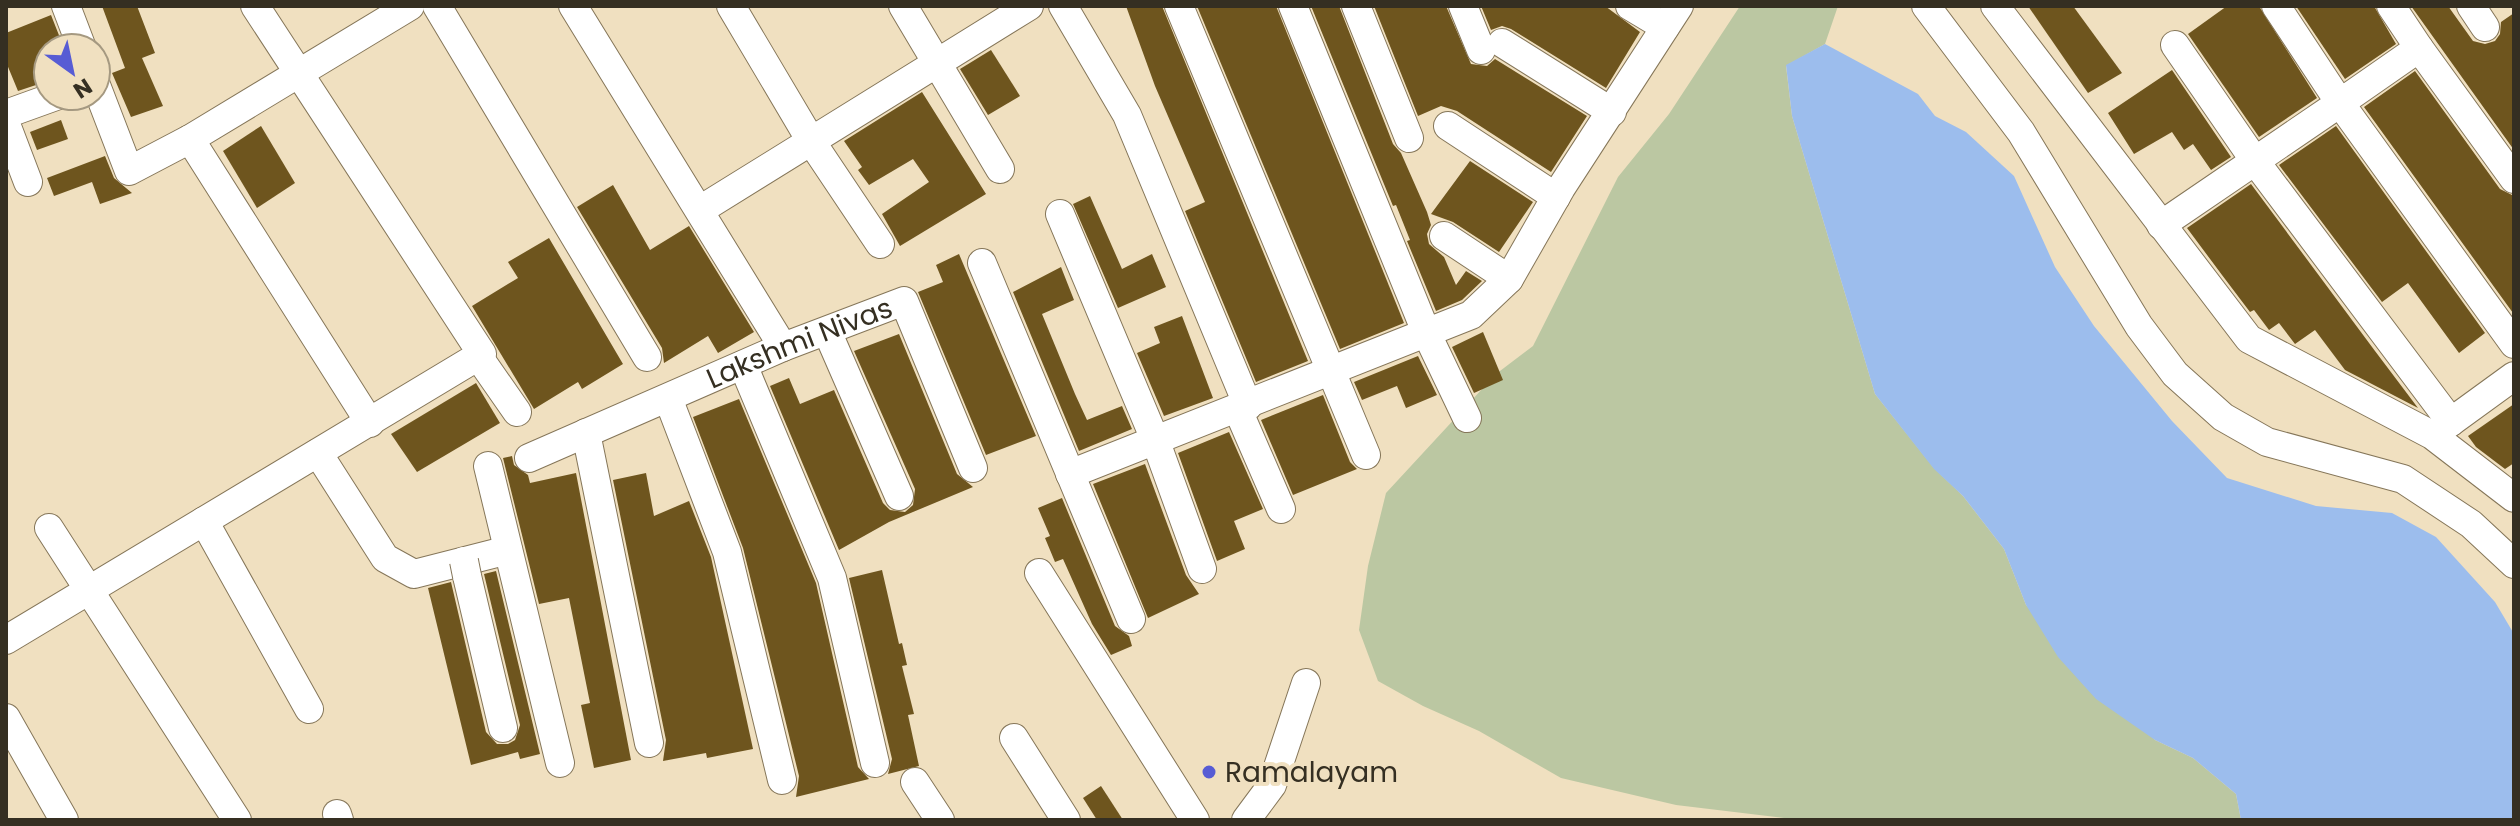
<svg xmlns="http://www.w3.org/2000/svg" width="2520" height="826" viewBox="0 0 2520 826" font-family="Poppins,sans-serif">
  <style>
    .green { fill: #bbc7a2 }
    .water { fill: #9cbded }
    .building { fill: #6e551e }
    .lines { fill: none; stroke-linecap: round; stroke-linejoin: round }
    .minor-casing { stroke: #857659; stroke-width: 30 }
    .minor { stroke: #fff; stroke-width: 28 }
    .minor-bridge-casing { stroke: #857659; stroke-width: 30; stroke-linecap: butt }
    .minor-bridge { stroke: #fff; stroke-width: 28 }
    .poi-dot { fill: #575cd4; stroke: #f0e0c0; stroke-width: 3 }
    .labels { text-anchor: middle; stroke-width: 8; stroke-linejoin: round; paint-order: stroke }
    .street-label { font-size: 28px; fill: #352f22; stroke: #f0e0c0 }
    .poi-label { font-size: 28px; fill: #352f22; stroke: #f0e0c0; text-anchor: start }
  </style>
  <rect width="100%" height="100%" fill="#f0e0c0"/>
  <polygon class="green" points="1740,6 1838,6 1825,44 1786,66 1792,116 1875,394 1934,468 1963,496 2004,549 2026,605 2155,740 2193,758 2236,794 2241,820 1800,820 1676,805 1561,778 1479,731 1423,706 1378,681 1359,630 1368,566 1386,493 1496,374 1533,346 1618,177 1669,114"/>
  <polygon class="water" points="1825,44 1918,94 1935,116 1966,132 2014,176 2055,267 2094,326 2172,421 2227,478 2316,506 2392,513 2436,537 2495,602 2514,634 2514,820 2241,820 2236,794 2193,758 2155,740 2096,699 2058,657 2026,605 2004,549 1963,496 1934,469 1875,394 1792,116 1786,65"/>
  <g class="building">
    <polygon points="102,6 137,6 155,53 142,58 163,106 131,117 112,73 125,68"/>
    <polygon points="1126,6 1162,6 1308,361 1256,382 1185,211 1205,202 1155,86"/>
    <polygon points="1197,6 1276,6 1404,323 1340,349"/>
    <polygon points="1311,6 1339,6 1393,144 1401,153 1427,212 1431,225 1427,234 1429,244 1444,257 1456,285 1466,271 1482,281 1462,300 1436,311 1407,241 1410,240 1396,205 1393,206"/>
    <polygon points="1374,6 1446,6 1471,64 1487,66 1495,59 1587,116 1551,172 1457,111 1441,106 1418,116"/>
    <polygon points="1481,6 1605,6 1640,32 1606,88 1511,29 1502,26 1491,30"/>
    <polygon points="2028,6 2073,6 2122,73 2088,93"/>
    <polygon points="2227,6 2259,6 2317,98 2259,137 2188,34"/>
    <polygon points="2296,6 2374,6 2396,44 2345,79"/>
    <polygon points="2411,6 2448,6 2473,41 2485,44 2495,41 2500,34 2501,22 2514,13 2514,150"/>
    <polygon points="51,15 64,48 48,48 48,81 18,91 6,62 6,33"/>
    <polygon points="991,50 1020,96 988,115 960,69"/>
    <polygon points="2172,70 2231,157 2211,170 2193,144 2184,150 2172,132 2134,154 2108,113"/>
    <polygon points="2415,71 2500,189 2514,196 2513,313 2364,107"/>
    <polygon points="922,92 986,194 900,246 882,214 929,182 913,159 869,185 858,170 862,167 844,141"/>
    <polygon points="61,120 68,139 37,150 30,132"/>
    <polygon points="261,126 295,183 257,208 223,151"/>
    <polygon points="2336,126 2485,333 2459,353 2408,283 2382,302 2279,165"/>
    <polygon points="105,156 114,178 132,193 100,204 92,182 54,196 47,178"/>
    <polygon points="1470,161 1533,202 1499,252 1453,222 1431,214"/>
    <polygon points="2251,184 2375,351 2418,408 2345,370 2315,330 2295,344 2279,323 2269,330 2254,310 2250,312 2222,275 2187,228"/>
    <polygon points="613,185 650,250 689,226 754,332 718,353 708,336 664,363 662,348 577,207"/>
    <polygon points="1090,196 1122,269 1152,254 1166,287 1118,308 1073,204"/>
    <polygon points="549,238 623,364 582,389 578,382 534,409 472,306 518,278 508,262"/>
    <polygon points="959,254 1036,436 986,455 918,292 943,282 936,265"/>
    <polygon points="1061,267 1074,300 1042,314 1075,394 1087,420 1122,406 1132,429 1079,451 1013,292"/>
    <polygon points="1182,316 1213,398 1164,416 1137,353 1160,343 1154,327"/>
    <polygon points="1483,332 1503,380 1474,393 1452,347"/>
    <polygon points="899,334 957,474 973,487 889,522 839,550 770,386 789,378 800,404 834,390 883,503 890,510 905,512 913,505 915,489 854,351"/>
    <polygon points="1418,356 1437,395 1406,408 1397,386 1362,400 1354,382"/>
    <polygon points="476,383 500,423 417,472 391,434"/>
    <polygon points="1323,395 1350,462 1357,469 1293,495 1261,420"/>
    <polygon points="739,399 816,583 858,767 869,779 796,797 799,776 743,548 693,417"/>
    <polygon points="2514,404 2514,463 2505,469 2476,447 2468,436"/>
    <polygon points="1229,432 1263,509 1234,521 1245,549 1217,561 1178,453"/>
    <polygon points="512,456 514,465 528,475 530,483 576,473 631,760 594,768 581,705 590,703 569,598 539,604 503,458"/>
    <polygon points="1145,464 1186,575 1199,594 1148,618 1093,484"/>
    <polygon points="646,473 654,516 689,501 711,557 753,749 707,758 706,753 663,761 666,740 613,480"/>
    <polygon points="1062,498 1115,626 1129,636 1132,646 1111,655 1092,624 1063,559 1055,562 1045,538 1050,536 1038,508"/>
    <polygon points="882,570 899,644 902,643 907,665 902,666 914,714 908,715 919,766 888,774 892,759 849,578"/>
    <polygon points="496,571 540,754 520,759 518,752 471,765 428,588 451,582 486,732 497,744 508,744 515,740 520,725 484,574"/>
    <polygon points="1101,786 1123,820 1097,820 1083,798"/>
  </g>
  <g class="lines">
    <defs>
      <g id="minor">
        <polyline points="66,6 82,48"/>
        <polyline points="437,6 647,357"/>
        <polyline points="573,6 783,347"/>
        <polyline points="731,6 811,141 880,244"/>
        <polyline points="903,6 1000,169"/>
        <polyline points="1063,6 1127,115 1248,406"/>
        <polyline points="1179,6 1366,455"/>
        <polyline points="1293,6 1426,332 1467,418"/>
        <polyline points="1356,6 1409,138"/>
        <polyline points="1463,6 1481,50"/>
        <polyline points="1630,6 1665,27"/>
        <polyline points="1926,6 2021,132 2139,326 2175,374 2223,417 2267,442 2403,479 2471,524 2514,564"/>
        <polyline points="1995,6 2249,339 2432,435 2514,498"/>
        <polyline points="2276,6 2340,103 2419,48 2514,179"/>
        <polyline points="2391,6 2419,48"/>
        <polyline points="2471,6 2485,27"/>
        <polyline points="1502,43 1612,112"/>
        <polyline points="2175,45 2255,161 2451,422"/>
        <polyline points="96,85 129,171 190,139"/>
        <polyline points="6,114 56,96"/>
        <polyline points="6,124 28,182"/>
        <polyline points="1448,126 1556,197"/>
        <polyline points="700,210 1029,6"/>
        <polyline points="1060,214 1156,442 1202,569"/>
        <polyline points="2161,225 2340,103 2514,344"/>
        <polyline points="1444,236 1509,279"/>
        <polyline points="982,263 1131,619"/>
        <polyline points="827,331 899,496"/>
        <polyline points="478,356 517,412"/>
        <polyline points="743,365 832,578 875,763"/>
        <polyline points="668,398 727,552 782,780"/>
        <polyline points="1238,410 1281,509"/>
        <polyline points="370,423 190,139 410,6"/>
        <polyline points="2437,432 2514,376"/>
        <polyline points="586,433 649,743"/>
        <polyline points="318,453 385,558 414,574 508,550"/>
        <path id="s1" d="M529,458L783,347L904,301L973,468"/>
        <polyline points="488,466 560,763"/>
        <polyline points="1070,474 1471,315 1509,279 1561,188 1679,6"/>
        <polyline points="204,521 309,709"/>
        <polyline points="49,528 237,820"/>
        <polyline points="1039,573 1195,820"/>
        <polyline points="467,576 503,728"/>
        <polyline points="6,640 482,354 255,6"/>
        <polyline points="6,718 64,820"/>
        <polyline points="1014,738 1066,820"/>
        <polyline points="915,782 940,820"/>
        <polyline points="337,814 339,820"/>
        <polyline points="1246,820 1272,785 1306,683"/>
      </g>
    </defs>
    <use href="#minor" class="minor-casing"/>
    <use href="#minor" class="minor"/>
    <defs>
      <polyline id="minor-bridge" points="464,561 467,576"/>
    </defs>
    <use href="#minor-bridge" class="minor-bridge-casing"/>
    <use href="#minor-bridge" class="minor-bridge"/>
  </g>
  <circle class="poi-dot" cx="1209" cy="772" r="8"/>
  <g class="labels">
    <g class="street-label">
      <text dy="10" stroke="none"><textPath href="#s1" startOffset="294">Lakshmi Nivas</textPath></text>
    </g>
    <g class="poi-label">
      <text x="1225" y="782">Ramalayam</text>
    </g>
  </g>
  <rect width="2520" height="826" fill="none" stroke="#352f22" stroke-width="16"/>
  <g transform="translate(72 72) rotate(147)"><circle r="38" fill="#f0e0c0" stroke="#a59981" stroke-width="2"/>
  <path d="M0-6L14 30L0 20L-14 30Z" fill="#575cd4"/>
  <text y="-12" font-size="22" font-weight="bold" text-anchor="middle" fill="#352f22">N</text>
  </g>
</svg>
